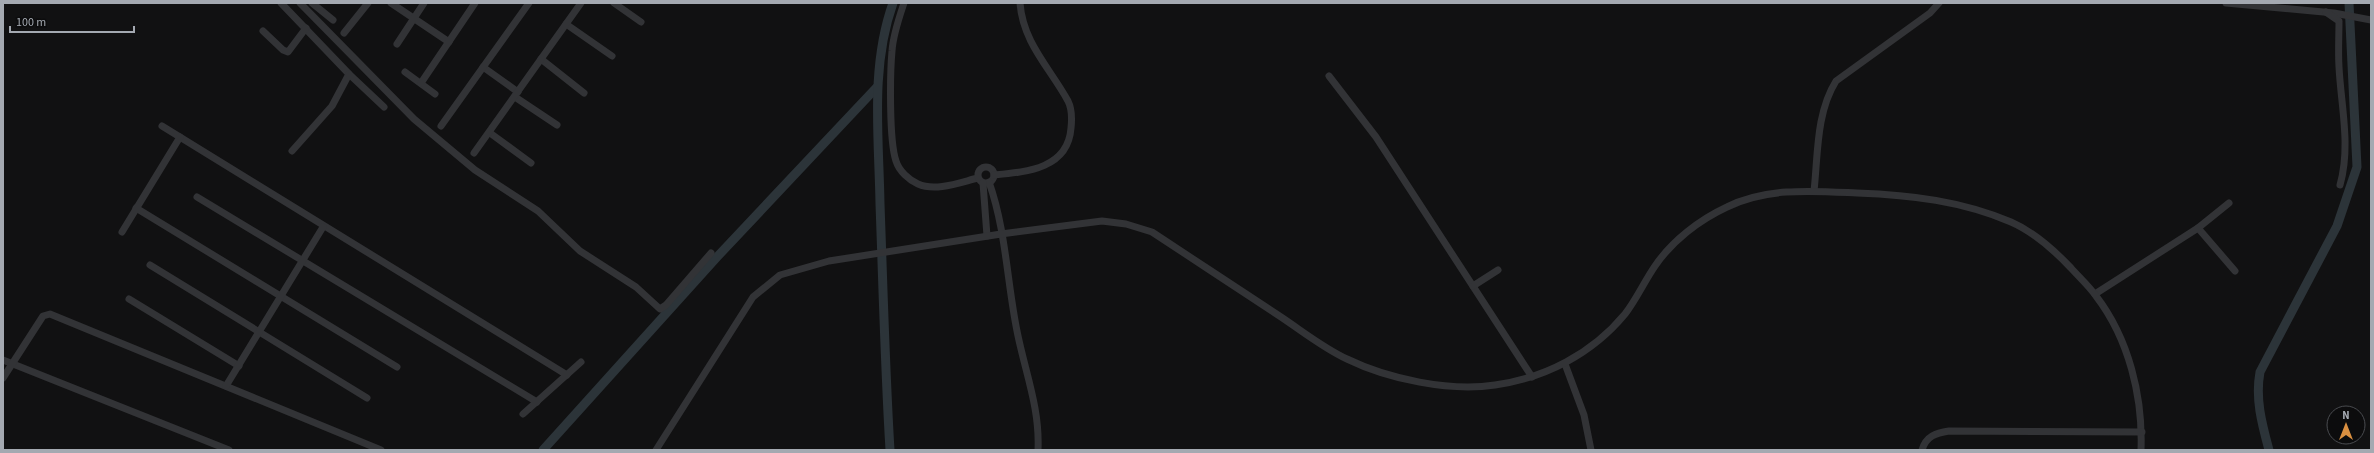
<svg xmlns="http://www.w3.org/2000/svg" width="2374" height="453" viewBox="0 0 2374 453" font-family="'Source Sans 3',sans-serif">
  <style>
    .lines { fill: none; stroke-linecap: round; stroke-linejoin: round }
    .canal { stroke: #2c3439; stroke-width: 9 }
    .street { stroke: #323336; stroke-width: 7 }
  </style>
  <rect width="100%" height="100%" fill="#111112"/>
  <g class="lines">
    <g class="canal">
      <polyline points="543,450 717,257 877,87"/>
      <path d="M890,450C885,368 883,286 880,204C879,137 870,67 893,3"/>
      <path d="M2269,450C2262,424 2255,399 2260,372L2337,226L2357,167L2349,3"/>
    </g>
    <g class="street">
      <polyline points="281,3 349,74 332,106 292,151"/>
      <polyline points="300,3 414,119 475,170 538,211 580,251 636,287 660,309 666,305 711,253"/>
      <polyline points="312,3 333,20"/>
      <polyline points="391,3 449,42"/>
      <polyline points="614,3 641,22"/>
      <path d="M904,3C899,18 893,35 892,51C890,73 889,141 896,161C899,171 909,180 918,184C936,192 961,182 978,178"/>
      <polyline points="2226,3 2334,13 2371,20"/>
      <path d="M2326,12L2339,21C2339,36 2338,52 2339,67C2341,106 2351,146 2340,185"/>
      <polyline points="566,24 612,56"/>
      <polyline points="263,31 283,50 288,52 306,28"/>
      <polyline points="344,33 368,3"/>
      <polyline points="397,44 424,3"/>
      <polyline points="541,59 584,93"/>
      <polyline points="483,67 518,92"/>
      <polyline points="405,72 435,94"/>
      <polyline points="349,74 384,107"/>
      <polyline points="1329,76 1376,137 1532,377"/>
      <polyline points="421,83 475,3"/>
      <polyline points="515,97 557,125"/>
      <polyline points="162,126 567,375"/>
      <polyline points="441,126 529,3"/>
      <polyline points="490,133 531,163"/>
      <polyline points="474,153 581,3"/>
      <circle cx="986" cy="175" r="8"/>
      <path d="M994,175C1026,172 1068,169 1071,128C1072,119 1072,109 1068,101C1050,68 1023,43 1020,3"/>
      <path d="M989,182C1006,230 1007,282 1017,331C1025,372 1040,408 1038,450"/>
      <polyline points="983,183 987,236"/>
      <path d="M1814,191C1818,155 1816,113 1836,81L1930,13L1939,3"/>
      <polyline points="197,197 537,402"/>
      <polyline points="136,208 397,367"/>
      <polyline points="2198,228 2235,271"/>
      <polyline points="122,232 180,137"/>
      <polyline points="150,265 367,398"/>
      <polyline points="1473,286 1498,270"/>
      <polyline points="2095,294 2198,228 2229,203"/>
      <polyline points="129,299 239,366"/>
      <polyline points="3,360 229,450"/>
      <polyline points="1565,364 1584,415 1591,450"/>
      <polyline points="3,378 43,316 50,314 381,450"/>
      <polyline points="226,386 323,227"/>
      <polyline points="523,414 581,362"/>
      <path d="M656,450L753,297L780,275L829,261L1001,234L1102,221L1126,224L1152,232C1194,260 1236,287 1278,315C1301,330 1323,348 1347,359C1388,379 1450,392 1495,385C1545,378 1592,354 1625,314C1636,300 1644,282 1655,266C1672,241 1699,220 1727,207C1767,187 1814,191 1857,193C1911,195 1962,201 2011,222C2034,232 2054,250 2071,268C2079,277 2089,286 2096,296C2129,339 2143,397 2141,450"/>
      <path d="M1922,450C1926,436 1936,433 1949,431L2142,432"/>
    </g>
  </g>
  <rect width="2374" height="453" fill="none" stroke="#a4a9b1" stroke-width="8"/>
  <g transform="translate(2346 425)"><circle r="19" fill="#0c0c0d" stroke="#494b4f"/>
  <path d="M0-3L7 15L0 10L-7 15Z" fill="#da9041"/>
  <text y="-6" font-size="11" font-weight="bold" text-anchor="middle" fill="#a4a9b1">N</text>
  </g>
  <path d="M10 26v6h124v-6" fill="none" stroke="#a4a9b1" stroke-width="2"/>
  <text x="16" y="26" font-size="12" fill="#a4a9b1" stroke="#0c0c0d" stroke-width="3" paint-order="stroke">100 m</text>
</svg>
